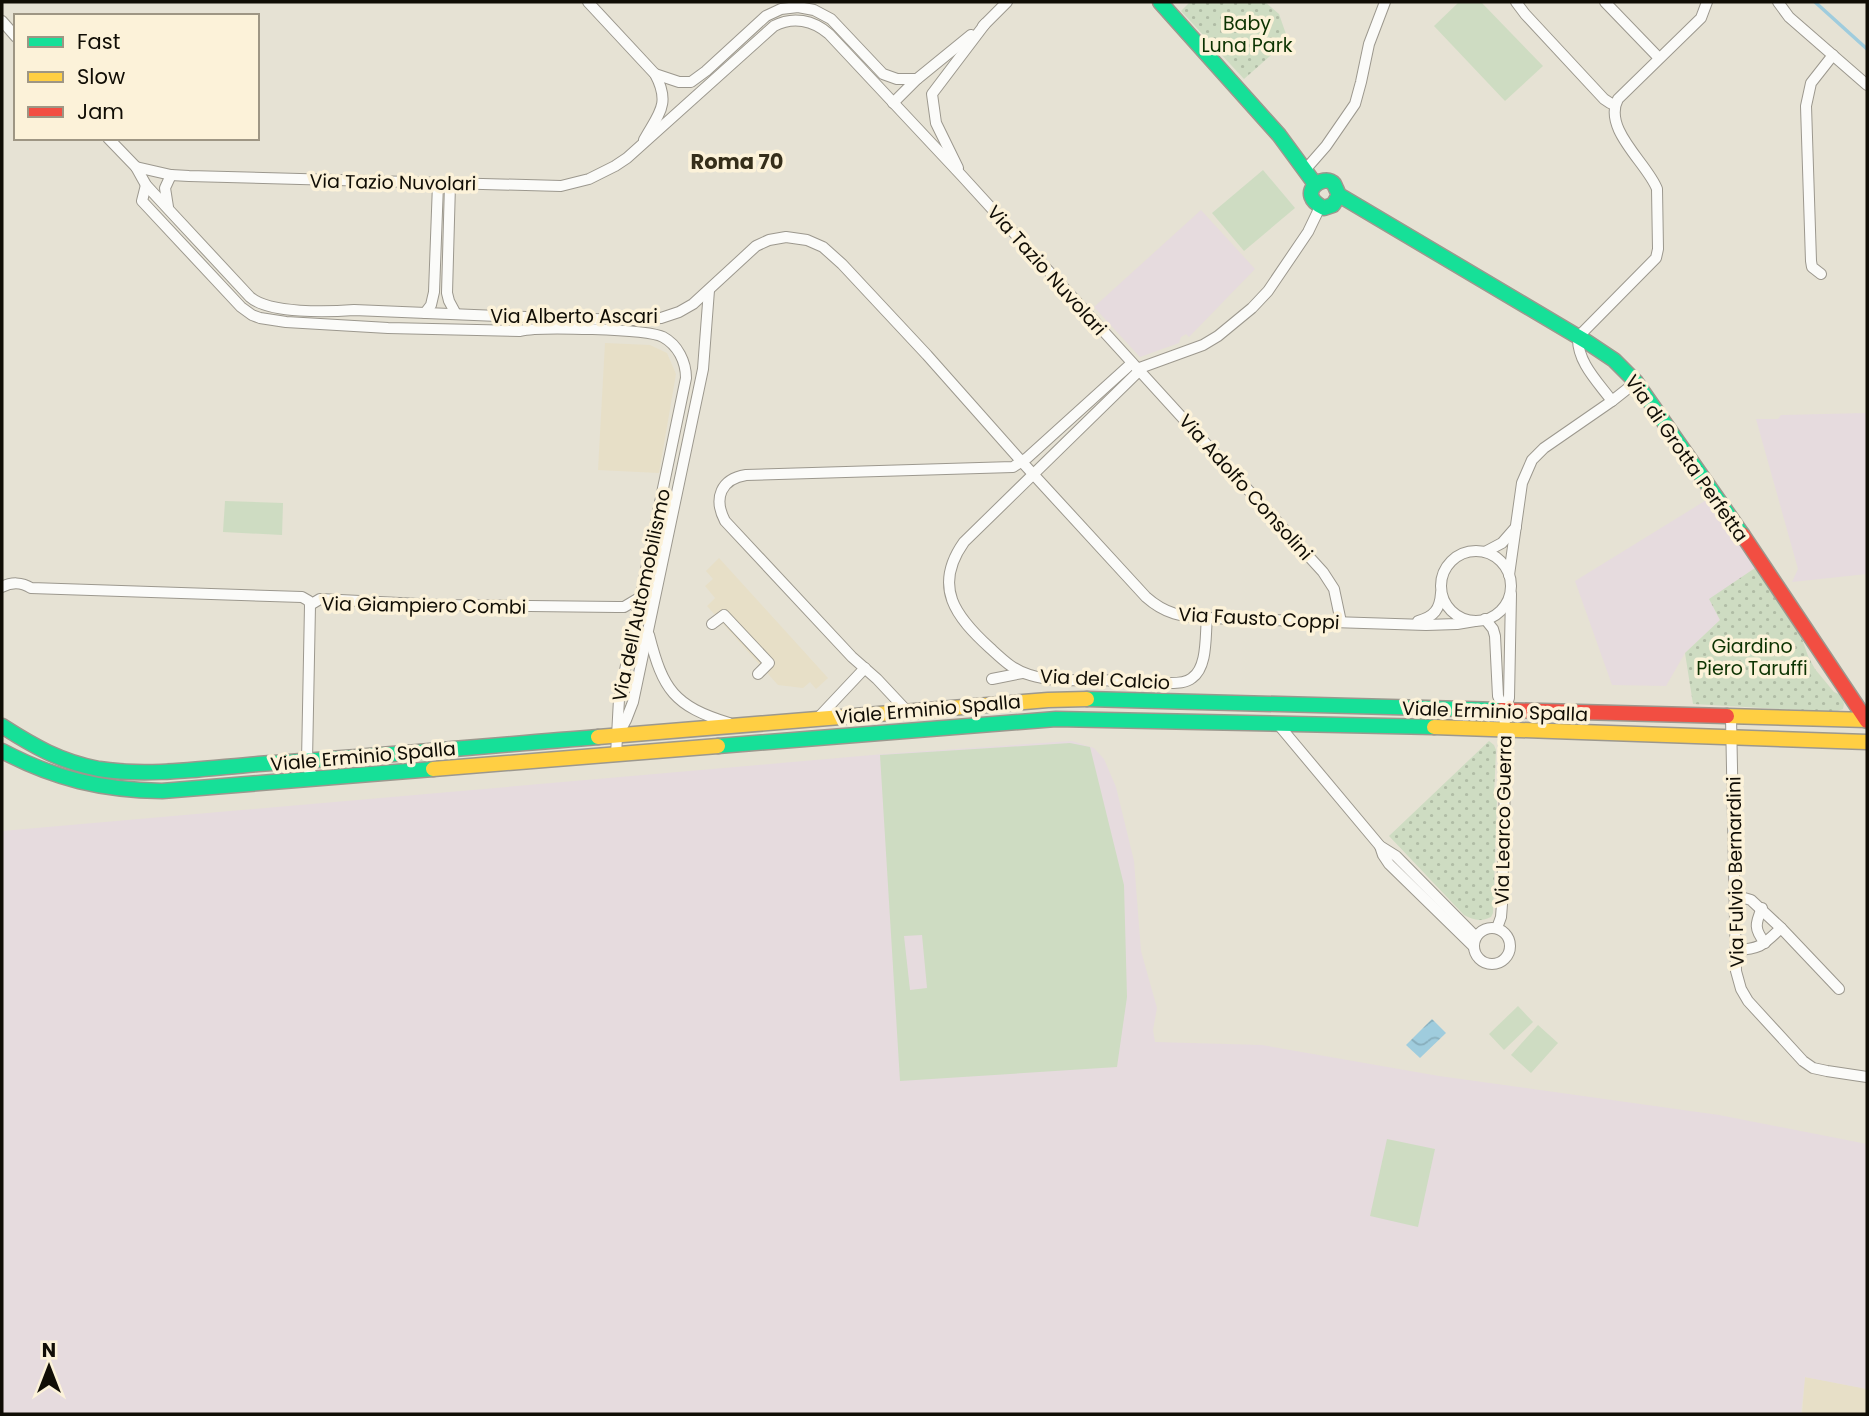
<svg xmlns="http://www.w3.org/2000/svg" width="1869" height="1416" viewBox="0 0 1869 1416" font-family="Poppins,sans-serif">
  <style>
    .built { fill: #e7dfc7 }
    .education { fill: #e6dbde }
    .grass { fill: #cedcc2; fill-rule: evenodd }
    .park { fill: url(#park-dots) }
    .water { fill: url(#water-waves) }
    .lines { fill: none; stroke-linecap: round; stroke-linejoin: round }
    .stream { stroke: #9fccdd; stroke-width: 3.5 }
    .street-casing { stroke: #9c988e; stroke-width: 12 }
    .fast-casing { stroke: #9c988e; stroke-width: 17 }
    .slow-casing { stroke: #9c988e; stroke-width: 17 }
    .jam-casing { stroke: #9c988e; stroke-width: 17 }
    .street { stroke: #fbfbf9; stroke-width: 10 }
    .fast { stroke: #16e098; stroke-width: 14 }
    .slow { stroke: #ffcf43; stroke-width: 14 }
    .jam { stroke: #f24e42; stroke-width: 14 }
    .labels { text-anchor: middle; stroke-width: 7; stroke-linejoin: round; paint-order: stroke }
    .park-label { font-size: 19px; fill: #0c3302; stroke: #fcf2d9 }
    .street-label { font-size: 19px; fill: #100d05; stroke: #fcf2d9 }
    .neighbourhood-label { font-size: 21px; font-weight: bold; fill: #352e1a; stroke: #fcf2d9 }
  </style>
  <defs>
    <pattern id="park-dots" width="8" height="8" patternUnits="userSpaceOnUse" patternTransform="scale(1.75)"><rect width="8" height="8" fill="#cedcc2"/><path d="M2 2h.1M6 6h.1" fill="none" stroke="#b0bca5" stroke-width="1.8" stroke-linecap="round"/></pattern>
    <pattern id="water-waves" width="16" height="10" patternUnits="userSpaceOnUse" patternTransform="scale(1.75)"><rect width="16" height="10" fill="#9fccdd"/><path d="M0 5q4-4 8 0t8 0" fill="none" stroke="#88aebc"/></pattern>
  </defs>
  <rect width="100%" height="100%" fill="#e6e2d4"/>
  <g class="built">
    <polygon points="605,343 650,345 667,353 676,374 659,473 598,470"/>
    <polygon points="719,558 828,678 816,689 810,682 803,688 778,685 707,606 715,598 705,586 713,579 706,571"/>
    <polygon points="1805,1377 1867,1389 1867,1414 1802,1414"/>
  </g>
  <g class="education">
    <polygon points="1201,210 1255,269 1189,337 1186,334 1181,337 1179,343 1140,357 1094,307"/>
    <polygon points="1867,413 1867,574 1792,582 1798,569 1756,419 1778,419 1781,415"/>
    <polygon points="1708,499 1755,568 1710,599 1720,620 1685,653 1666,686 1612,685 1575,581"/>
    <polygon points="1072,741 1094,748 1104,759 1116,787 1134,861 1141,951 1157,1008 1153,1030 1155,1042 1262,1045 1439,1076 1719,1115 1867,1144 1867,1389 1805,1377 1801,1414 2,1414 2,831 884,754"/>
  </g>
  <g class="grass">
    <polygon points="1459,2 1481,2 1543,66 1505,101 1434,26"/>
    <polygon points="1263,170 1295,208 1244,251 1212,213"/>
    <polygon points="225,501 283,503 282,535 223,532"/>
    <path d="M1070,743L1090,747L1124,885L1127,997L1117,1067L900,1081L880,755ZM922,935L927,988L910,990L904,936Z"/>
    <polygon points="1518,1006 1533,1022 1504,1050 1489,1034"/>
    <polygon points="1538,1025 1558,1043 1531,1073 1511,1055"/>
    <polygon points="1387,1139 1435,1149 1418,1227 1370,1216"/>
  </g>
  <g class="park">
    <polygon points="1190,2 1265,2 1279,14 1288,40 1244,79 1181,11"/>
    <polygon points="1755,568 1801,636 1808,656 1815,669 1834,692 1841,695 1844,704 1843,709 1835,712 1693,704 1685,653 1720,620 1709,599"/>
    <path d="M1489,741L1494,745L1496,750L1494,797L1497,798L1493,913L1491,917C1481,922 1473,920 1464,915L1389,836Z"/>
  </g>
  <polygon class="water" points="1432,1019 1446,1033 1420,1058 1406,1045"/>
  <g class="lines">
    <polyline class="stream" points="1815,2 1867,49"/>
    <defs>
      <g id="street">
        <path d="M588,2L655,74C671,104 659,113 644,140"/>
        <polyline points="1516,2 1525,14 1604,99 1610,103 1615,105"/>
        <polyline points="1605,2 1659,58"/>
        <polyline points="1778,2 1789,17 1867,85"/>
        <polyline points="2,21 16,37"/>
        <polyline points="983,26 1007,2"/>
        <polyline points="655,74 679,82 691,82 706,71 766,16 781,9 798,7 814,10 831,19 883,74 897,79 917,79"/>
        <polyline points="893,103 917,79 971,35"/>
        <path d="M108,138L136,167L146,185L170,211L250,297C269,314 329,312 354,310L549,318L634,320L661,318L679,312L693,304L756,246L769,240L786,237L807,240L823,247L842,264L927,355L1022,462L1146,597C1165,614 1182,617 1207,618L1426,625L1457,624L1475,621"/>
        <path d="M136,167L171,175L189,176L561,186L589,179L615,166L627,158L774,26C793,16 813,20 829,34L962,176L1323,572L1334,589L1341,622"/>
        <polyline points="958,168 936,123 932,94 985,24"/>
        <polyline points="1305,170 1326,146 1355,104 1361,82 1369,44 1385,2"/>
        <polyline points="450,184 447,293 449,301 456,314"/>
        <path d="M146,185L142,201L241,307L252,315L260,318L286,322L388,328L520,331C538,326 648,329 663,337C678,345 686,362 686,378L619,699L616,755"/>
        <polyline points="168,207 165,188 171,175"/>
        <polyline points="1821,274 1812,267 1811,261 1806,106 1811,83 1833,55"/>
        <polyline points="425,313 431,305 434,292 438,184"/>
        <polyline points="1137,369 1203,345 1218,336 1252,308 1268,291 1308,232 1320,207"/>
        <path d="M1139,371L964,542C932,587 956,617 990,648C1002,659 1014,671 1030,675C1052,682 1077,680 1100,680C1123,681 1146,683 1170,683C1177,683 1186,683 1192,678C1208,667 1205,635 1207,618"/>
        <path d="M1612,401C1598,382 1577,362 1578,337L1656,258L1658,249L1657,189C1648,164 1602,129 1618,99L1701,18L1707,2"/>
        <circle cx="1476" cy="586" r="35"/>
        <polyline points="1485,552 1502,543 1516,527"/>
        <polyline points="1509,575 1522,483 1532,460 1544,448 1612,401 1636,382"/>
        <path d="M2,587C11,582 22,582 31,588L302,597L309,601L310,605"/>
        <polyline points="310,605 320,599 439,605 617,607 624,607 639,598"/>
        <polyline points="310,605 307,761 308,769 315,779"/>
        <polyline points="1485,619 1493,629 1495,636 1498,696 1504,711 1506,743 1502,904 1501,917 1497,928"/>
        <path d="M1418,621C1434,617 1440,609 1441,593"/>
        <polyline points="712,624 724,615 769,663 758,674"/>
        <path d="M649,635C663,690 674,706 729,723"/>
        <polyline points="992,679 1022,673"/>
        <path d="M907,711L877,679L852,657L725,521C713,498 721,479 746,475L1013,467L1027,458L1132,363"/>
        <polyline points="1504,711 1509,698 1511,594"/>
        <polyline points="1731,717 1736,971 1741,989 1748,1001 1803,1061 1813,1068 1827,1071 1867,1077"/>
        <polyline points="817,719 865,668"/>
        <polyline points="1277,723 1380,846 1396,856 1476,937"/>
        <polyline points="618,735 626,720 633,702 703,369 709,290"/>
        <polyline points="1380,846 1383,855 1389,864 1474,947"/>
        <path d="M1734,895L1751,900L1781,928C1763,945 1761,949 1736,950"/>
        <path d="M1762,908C1755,924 1754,929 1765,943"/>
        <circle cx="1492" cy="946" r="18"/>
        <polyline points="1781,928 1839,989"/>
      </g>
      <g id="fast">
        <polyline points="1160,2 1279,135 1315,184"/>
        <path d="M1339,195L1333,205L1324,208C1294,194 1324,172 1334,184C1335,186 1338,193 1339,195L1587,342L1614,360L1636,382L1742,534"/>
        <polyline points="1087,699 1501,710"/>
        <path d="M2,726C33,746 61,762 99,769C149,777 207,768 258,764C372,757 485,746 598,737"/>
        <polyline points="718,746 1056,719 1434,727"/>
        <path d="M2,751C55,779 102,790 162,791L433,769"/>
      </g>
      <g id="slow">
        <polyline points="1727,716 1867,720"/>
        <polyline points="1434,727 1867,742"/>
        <polyline points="598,737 1048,700 1087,699"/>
        <polyline points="433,769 718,746"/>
      </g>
      <g id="jam">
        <polyline points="1742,534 1867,721"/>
        <polyline points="1501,710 1727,716"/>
      </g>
    </defs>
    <use href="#street" class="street-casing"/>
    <use href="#fast" class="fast-casing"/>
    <use href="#slow" class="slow-casing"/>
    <use href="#jam" class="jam-casing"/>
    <use href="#street" class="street"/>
    <use href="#fast" class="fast"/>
    <use href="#slow" class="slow"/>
    <use href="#jam" class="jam"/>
  </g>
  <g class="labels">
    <g class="park-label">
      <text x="1247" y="30">Baby<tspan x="1247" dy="22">Luna Park</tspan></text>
      <text x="1752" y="653">Giardino<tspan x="1752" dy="22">Piero Taruffi</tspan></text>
    </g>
    <g class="street-label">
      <text transform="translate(393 182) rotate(1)" y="7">Via Tazio Nuvolari</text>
      <text transform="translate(1047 270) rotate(48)" y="7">Via Tazio Nuvolari</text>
      <text x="574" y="323">Via Alberto Ascari</text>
      <text transform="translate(1687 458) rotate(55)" y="7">Via di Grotta Perfetta</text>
      <text transform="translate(1246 487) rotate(48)" y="7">Via Adolfo Consolini</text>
      <text transform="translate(641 595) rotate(-78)" y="7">Via dell'Automobilismo</text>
      <text transform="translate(424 605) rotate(1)" y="7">Via Giampiero Combi</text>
      <text transform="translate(1259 618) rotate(3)" y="7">Via Fausto Coppi</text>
      <text transform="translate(1105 679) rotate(3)" y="7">Via del Calcio</text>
      <text transform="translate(928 709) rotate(-5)" y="7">Viale Erminio Spalla</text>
      <text transform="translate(1495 711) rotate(2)" y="7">Viale Erminio Spalla</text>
      <text transform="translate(363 756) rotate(-5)" y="7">Viale Erminio Spalla</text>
      <text transform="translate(1503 820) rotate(-89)" y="7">Via Learco Guerra</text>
      <text transform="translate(1735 872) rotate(-91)" y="7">Via Fulvio Bernardini</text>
    </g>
    <g class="neighbourhood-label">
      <text x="737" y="169">Roma 70</text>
    </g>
  </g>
  <rect width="1869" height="1416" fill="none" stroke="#100d05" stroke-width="7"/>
  <rect x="14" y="14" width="245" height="126" fill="#fcf2d9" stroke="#9e9684" stroke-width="2"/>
  <rect x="28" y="37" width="35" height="10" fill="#16e098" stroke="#9e9684" stroke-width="2"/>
  <text x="77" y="49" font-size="21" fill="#100d05">Fast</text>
  <rect x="28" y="72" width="35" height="10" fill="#ffcf43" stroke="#9e9684" stroke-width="2"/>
  <text x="77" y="84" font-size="21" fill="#100d05">Slow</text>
  <rect x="28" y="107" width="35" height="10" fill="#f24e42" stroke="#9e9684" stroke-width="2"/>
  <text x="77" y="119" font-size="21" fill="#100d05">Jam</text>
  <g transform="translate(49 1367)" stroke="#fcf2d9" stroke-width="5" paint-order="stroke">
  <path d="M0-5L12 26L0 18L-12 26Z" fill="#100d05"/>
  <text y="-10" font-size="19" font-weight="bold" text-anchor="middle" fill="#100d05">N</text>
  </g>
</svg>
